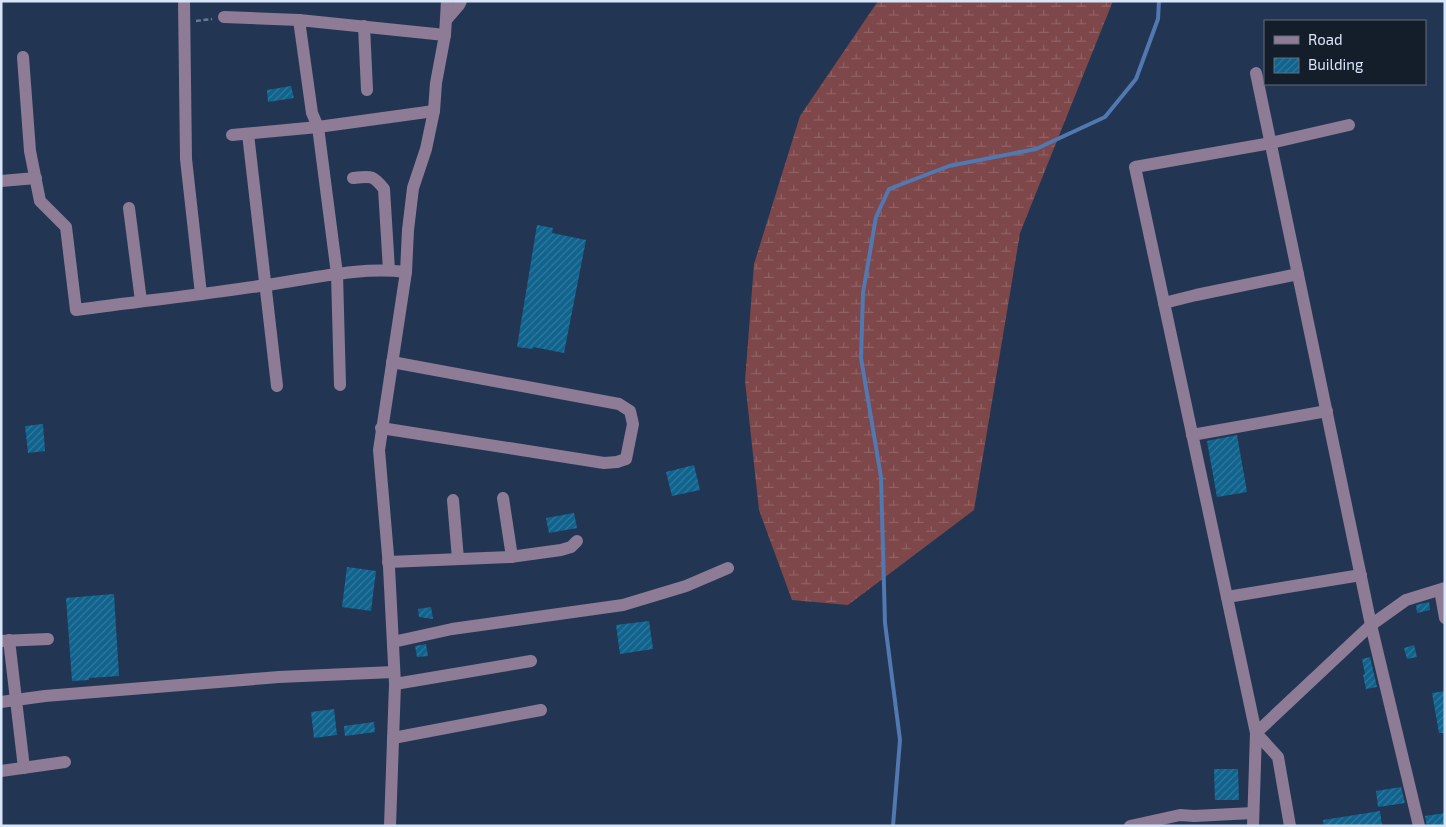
<svg xmlns="http://www.w3.org/2000/svg" width="1446" height="827" viewBox="0 0 1446 827" font-family="'Exo 2',sans-serif">
  <style>
    .wetland { fill: url(#wetland-marsh) }
    .lines { fill: none; stroke-linecap: round; stroke-linejoin: round }
    .stream { stroke: #5178b1; stroke-width: 4 }
    .building { fill: url(#building-hatch) }
    .path { stroke: #697a93; stroke-width: 2.5; stroke-dasharray: 5 2.5; stroke-linecap: butt }
    .minor { stroke: #8e7b95; stroke-width: 12 }
  </style>
  <defs>
    <pattern id="wetland-marsh" width="20" height="14" patternUnits="userSpaceOnUse" patternTransform="scale(1.25)"><rect width="20" height="14" fill="#7e474a"/><path d="M1 5h8M5 5V1M11 12h8M15 12V8" fill="none" stroke="#906265"/></pattern>
    <pattern id="building-hatch" width="6" height="6" patternUnits="userSpaceOnUse" patternTransform="scale(1.25)"><rect width="6" height="6" fill="#10638d"/><path d="M-1 1l2-2M0 6l6-6M5 7l2-2" fill="none" stroke="#32799e"/></pattern>
  </defs>
  <rect width="100%" height="100%" fill="#223653"/>
  <polygon class="wetland" points="878,1 1113,1 1020,233 974,510 848,605 792,600 759,510 745,381 754,264 800,116"/>
  <g class="lines">
    <polyline class="stream" points="893,826 900,740 885,623 881,477 861,358 863,293 876,217 889,189 949,166 1036,149 1105,117 1136,79 1158,19 1159,1"/>
  </g>
  <g class="building">
    <polygon points="291,86 294,98 268,102 267,90"/>
    <polygon points="537,225 553,228 552,233 586,240 564,353 533,347 533,349 517,347"/>
    <polygon points="43,424 45,451 28,453 25,426"/>
    <polygon points="1237,435 1247,492 1217,497 1207,441"/>
    <polygon points="694,465 700,490 672,496 666,472"/>
    <polygon points="574,513 577,528 549,533 546,518"/>
    <polygon points="347,567 376,571 371,611 342,607"/>
    <polygon points="114,594 119,676 89,678 89,680 72,681 66,598"/>
    <polygon points="1429,602 1430,610 1417,613 1416,605"/>
    <polygon points="431,607 433,619 419,617 418,609"/>
    <polygon points="649,621 653,649 620,654 616,625"/>
    <polygon points="426,644 428,656 417,657 415,646"/>
    <polygon points="1414,645 1417,657 1407,659 1404,648"/>
    <polygon points="1370,657 1377,687 1366,689 1363,675 1365,674 1362,659"/>
    <polygon points="1445,691 1445,733 1439,733 1432,693"/>
    <polygon points="334,709 337,735 314,738 311,712"/>
    <polygon points="374,722 375,732 345,736 344,726"/>
    <polygon points="1214,769 1238,769 1239,800 1215,800"/>
    <polygon points="1401,787 1405,803 1378,807 1376,791"/>
    <polygon points="1380,811 1382,826 1324,826 1323,820"/>
    <polygon points="1445,813 1445,826 1427,826 1425,816"/>
  </g>
  <g class="lines">
    <polyline class="path" points="196,21 212,19"/>
    <g class="minor">
      <polyline points="184,1 186,159 201,294"/>
      <polyline points="224,17 299,20 445,35"/>
      <polyline points="299,20 312,113 318,127 337,274 340,385"/>
      <polyline points="446,20 459,5 461,1"/>
      <polyline points="364,26 367,90"/>
      <path d="M23,57L30,151L40,201L66,227L76,310C139,301 203,295 266,285C310,279 361,266 406,272"/>
      <polyline points="1256,73 1371,625 1419,826"/>
      <polyline points="248,134 277,386"/>
      <polyline points="232,135 318,127 434,111"/>
      <path d="M353,178C371,176 373,175 384,189L389,270"/>
      <polyline points="1,181 36,178"/>
      <polyline points="129,208 141,301"/>
      <polyline points="1164,303 1196,295 1298,274"/>
      <polyline points="381,428 604,463 617,462 626,459 633,424 630,411 619,404 392,362"/>
      <polyline points="1192,435 1327,411"/>
      <polyline points="503,498 512,557"/>
      <polyline points="453,500 458,559"/>
      <polyline points="388,562 510,557 561,550 571,547 577,541"/>
      <polyline points="1440,590 1445,618"/>
      <polyline points="1227,597 1361,575"/>
      <polyline points="9,640 24,768"/>
      <polyline points="1,641 48,639"/>
      <polyline points="393,642 452,629 623,605 686,586 728,568"/>
      <polyline points="395,684 531,661"/>
      <polyline points="1,702 45,696 279,677 394,672"/>
      <polyline points="393,738 541,710"/>
      <polyline points="1,771 65,762"/>
      <polyline points="390,826 395,684 389,567 379,450 406,272 408,230 413,188 426,149 434,111 436,83 445,35 447,1"/>
      <polyline points="1130,826 1180,815 1194,816 1253,813"/>
      <polyline points="1253,826 1256,733 1135,167 1271,143 1349,125"/>
      <polyline points="1290,826 1278,757 1256,733 1371,625 1406,600 1445,588"/>
    </g>
  </g>
  <rect width="1446" height="827" fill="none" stroke="#d9e6f9" stroke-width="5"/>
  <rect x="1264" y="20" width="162" height="65" fill="#141d2a" stroke="#636d7d"/>
  <rect x="1274" y="36" width="25" height="8" fill="#8e7b95" stroke="#636d7d"/>
  <text x="1308" y="45" font-size="15" fill="#d9e6f9">Road</text>
  <rect x="1274" y="58" width="25" height="15" fill="url(#building-hatch)" stroke="#636d7d"/>
  <text x="1308" y="70" font-size="15" fill="#d9e6f9">Building</text>
</svg>
